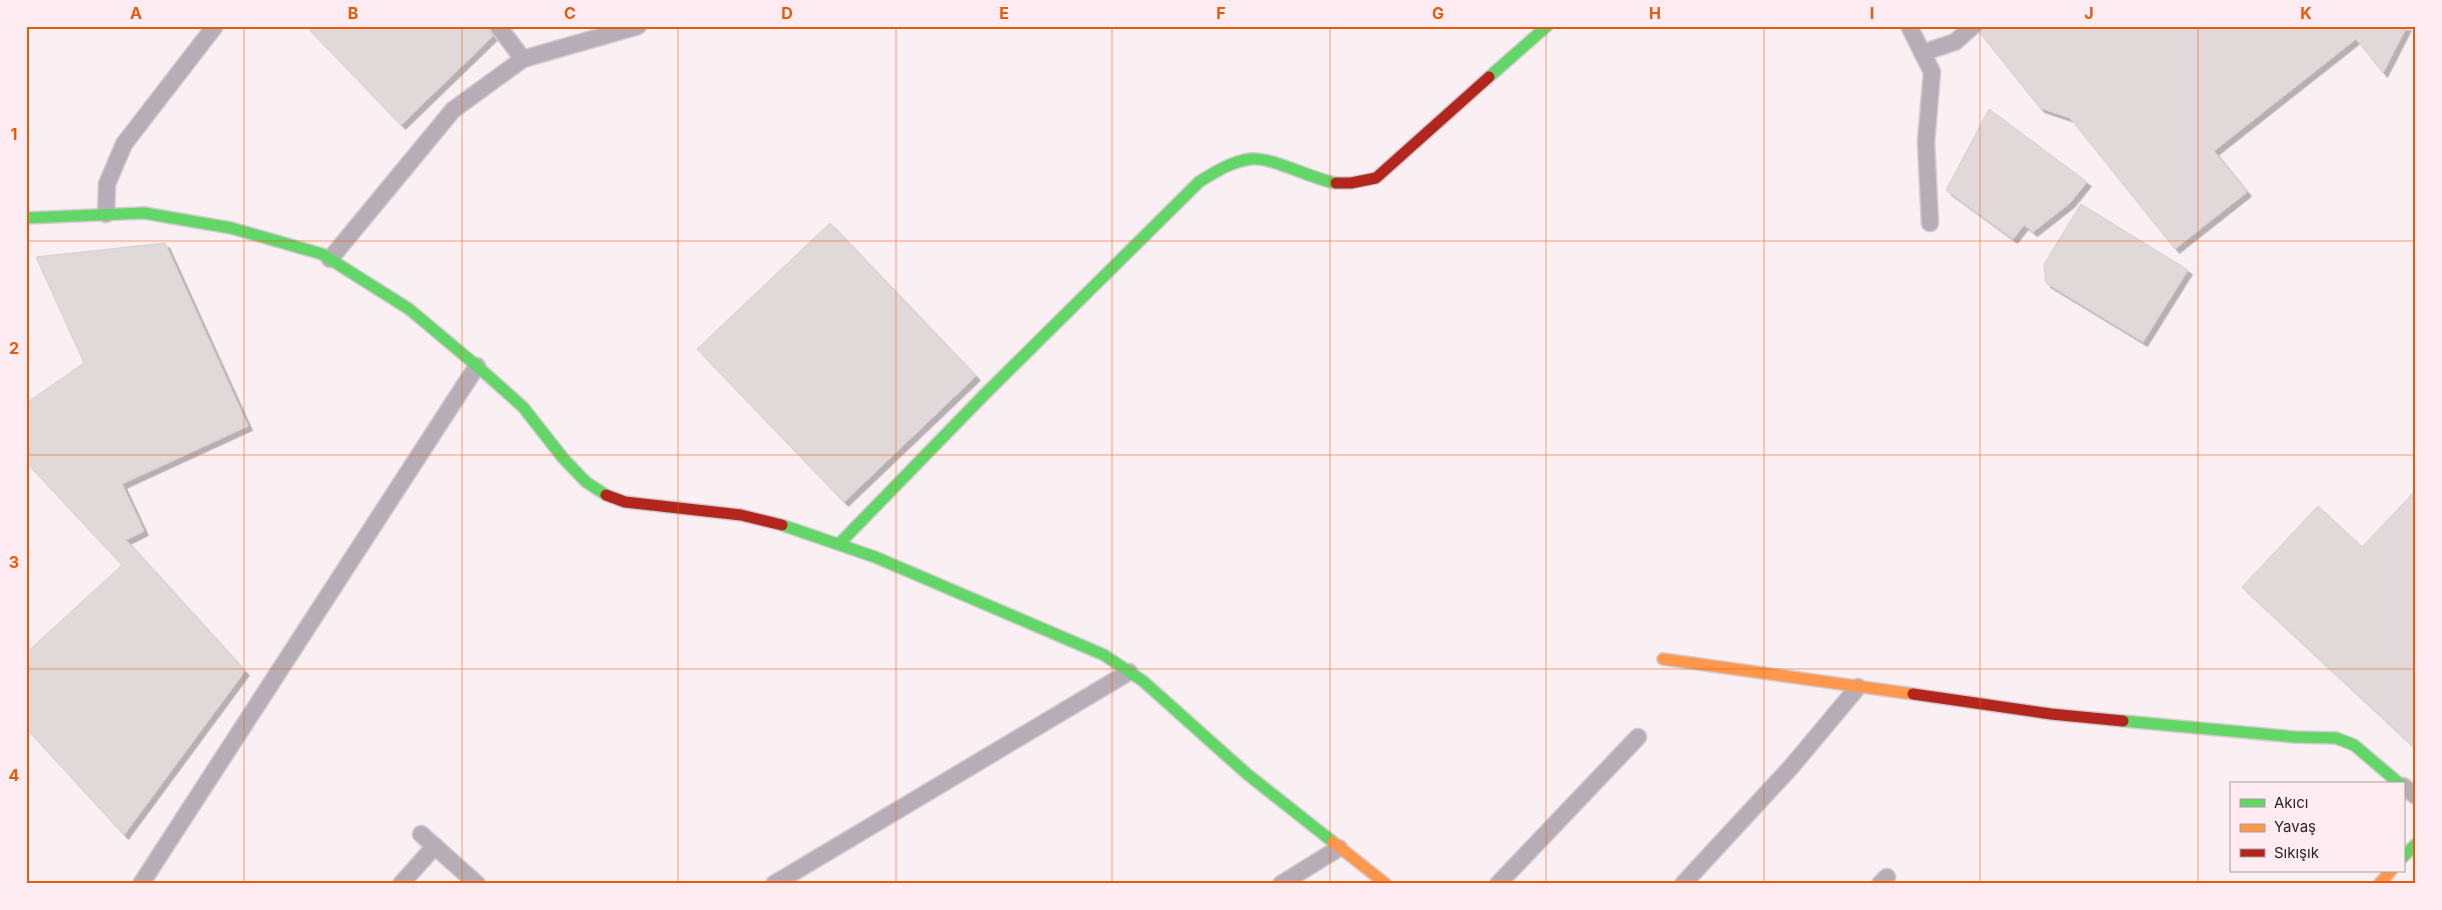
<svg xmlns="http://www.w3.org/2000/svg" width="2442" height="910" viewBox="0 0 2442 910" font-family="Inter,sans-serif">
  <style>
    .building { fill: #e1d9d9; stroke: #d6cecf; filter: url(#shadow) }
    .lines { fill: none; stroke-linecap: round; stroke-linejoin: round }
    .street-casing { stroke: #d4cccf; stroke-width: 19 }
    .fast-casing { stroke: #d4cccf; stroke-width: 14 }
    .slow-casing { stroke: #d4cccf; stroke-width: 14 }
    .jam-casing { stroke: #d4cccf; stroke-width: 14 }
    .street { stroke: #b6adb6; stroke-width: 16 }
    .fast { stroke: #63d668; stroke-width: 11 }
    .slow { stroke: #ff974d; stroke-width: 11 }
    .jam { stroke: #b3261e; stroke-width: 11 }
    .grid { fill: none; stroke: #e8590c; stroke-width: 1; stroke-opacity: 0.55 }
    .neatline { fill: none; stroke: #e8590c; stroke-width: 2 }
    .grid-label { font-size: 16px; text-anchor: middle; font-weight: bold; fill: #e8590c }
  </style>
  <defs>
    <filter id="shadow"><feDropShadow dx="4.5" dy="4.5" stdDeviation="0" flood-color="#0004"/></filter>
  </defs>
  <rect width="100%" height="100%" fill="#faf0f3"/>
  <g class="building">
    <polygon points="306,26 486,26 493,36 401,125"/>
    <polygon points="1983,26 2407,26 2383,73 2356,39 2214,151 2247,192 2175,249 2070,118 2040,108 1980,33"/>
    <polygon points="1989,109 2087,182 2070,203 2033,232 2024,225 2013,239 1946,190"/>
    <polygon points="2081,204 2188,270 2143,342 2046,283 2044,264"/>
    <polygon points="830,223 976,376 844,502 697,349"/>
    <polygon points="165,243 248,426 122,484 144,531 126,540 245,671 124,835 26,728 26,653 122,565 26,462 26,403 84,363 36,257"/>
    <polygon points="2416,490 2416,749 2242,587 2318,506 2362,547"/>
  </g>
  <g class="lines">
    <defs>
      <g id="street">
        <polyline points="498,26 523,59"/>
        <polyline points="1909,26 1932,72 1926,142 1930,223"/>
        <polyline points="1922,53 1955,42 1973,26"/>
        <polyline points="106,214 107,184 124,144 215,26"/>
        <polyline points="330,259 453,110 523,59 638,26"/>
        <polyline points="2403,786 2416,796"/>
        <polyline points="421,834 477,884"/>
        <polyline points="141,884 477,366"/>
        <polyline points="401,884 435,846"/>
        <polyline points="774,884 1129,672"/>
        <polyline points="1281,884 1339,848"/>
        <polyline points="1498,884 1638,737"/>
        <polyline points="1683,884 1792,766 1858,687"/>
        <polyline points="1880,884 1887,877"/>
      </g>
      <g id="fast">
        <polyline points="1489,77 1547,26"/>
        <polyline points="26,218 144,213 231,228 322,254 409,309 477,366 523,407 563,458 586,482 606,495"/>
        <polyline points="782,525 875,557 1104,655 1143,681 1247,774 1333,842"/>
        <path d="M839,544L984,395L1199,182C1215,172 1232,161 1251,159C1273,157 1311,179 1336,183"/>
        <polyline points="2123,721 2295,737 2336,738 2354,745 2400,784"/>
        <polyline points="2403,857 2416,844"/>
      </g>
      <g id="slow">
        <polyline points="1663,659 1913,694"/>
        <polyline points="1333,842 1386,884"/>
        <polyline points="2379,884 2391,871"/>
      </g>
      <g id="jam">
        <polyline points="1336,183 1351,183 1376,178 1489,77"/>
        <polyline points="606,495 625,502 741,515 782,525"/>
        <polyline points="1913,694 2051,714 2123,721"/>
      </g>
    </defs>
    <use href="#street" class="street-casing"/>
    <use href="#fast" class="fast-casing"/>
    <use href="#slow" class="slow-casing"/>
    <use href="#jam" class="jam-casing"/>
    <use href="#street" class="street"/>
    <use href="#fast" class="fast"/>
    <use href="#slow" class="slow"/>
    <use href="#jam" class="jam"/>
  </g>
  <path class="grid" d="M244,26V884M462,26V884M678,26V884M896,26V884M1112,26V884M1330,26V884M1546,26V884M1764,26V884M1980,26V884M2198,26V884M26,241H2416M26,455H2416M26,669H2416"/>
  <rect width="2442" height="910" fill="none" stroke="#feecf2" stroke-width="55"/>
  <rect x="2230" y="782" width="175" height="90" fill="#feecf2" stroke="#a99ca0"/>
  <rect x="2240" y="799" width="25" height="8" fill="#63d668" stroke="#a99ca0"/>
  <text x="2274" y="808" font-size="15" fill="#292325">Akıcı</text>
  <rect x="2240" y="824" width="25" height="8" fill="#ff974d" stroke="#a99ca0"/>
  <text x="2274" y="832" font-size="15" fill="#292325">Yavaş</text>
  <rect x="2240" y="849" width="25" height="8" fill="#b3261e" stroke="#a99ca0"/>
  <text x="2274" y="858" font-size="15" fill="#292325">Sıkışık</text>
  <rect x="28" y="28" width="2386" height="854" class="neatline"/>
  <g class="grid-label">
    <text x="136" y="19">A</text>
    <text x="353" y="19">B</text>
    <text x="570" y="19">C</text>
    <text x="787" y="19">D</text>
    <text x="1004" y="19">E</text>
    <text x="1221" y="19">F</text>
    <text x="1438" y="19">G</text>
    <text x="1655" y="19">H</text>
    <text x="1872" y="19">I</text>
    <text x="2089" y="19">J</text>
    <text x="2306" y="19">K</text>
    <text x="14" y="140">1</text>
    <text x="14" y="354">2</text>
    <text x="14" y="568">3</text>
    <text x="14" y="781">4</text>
  </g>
</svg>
